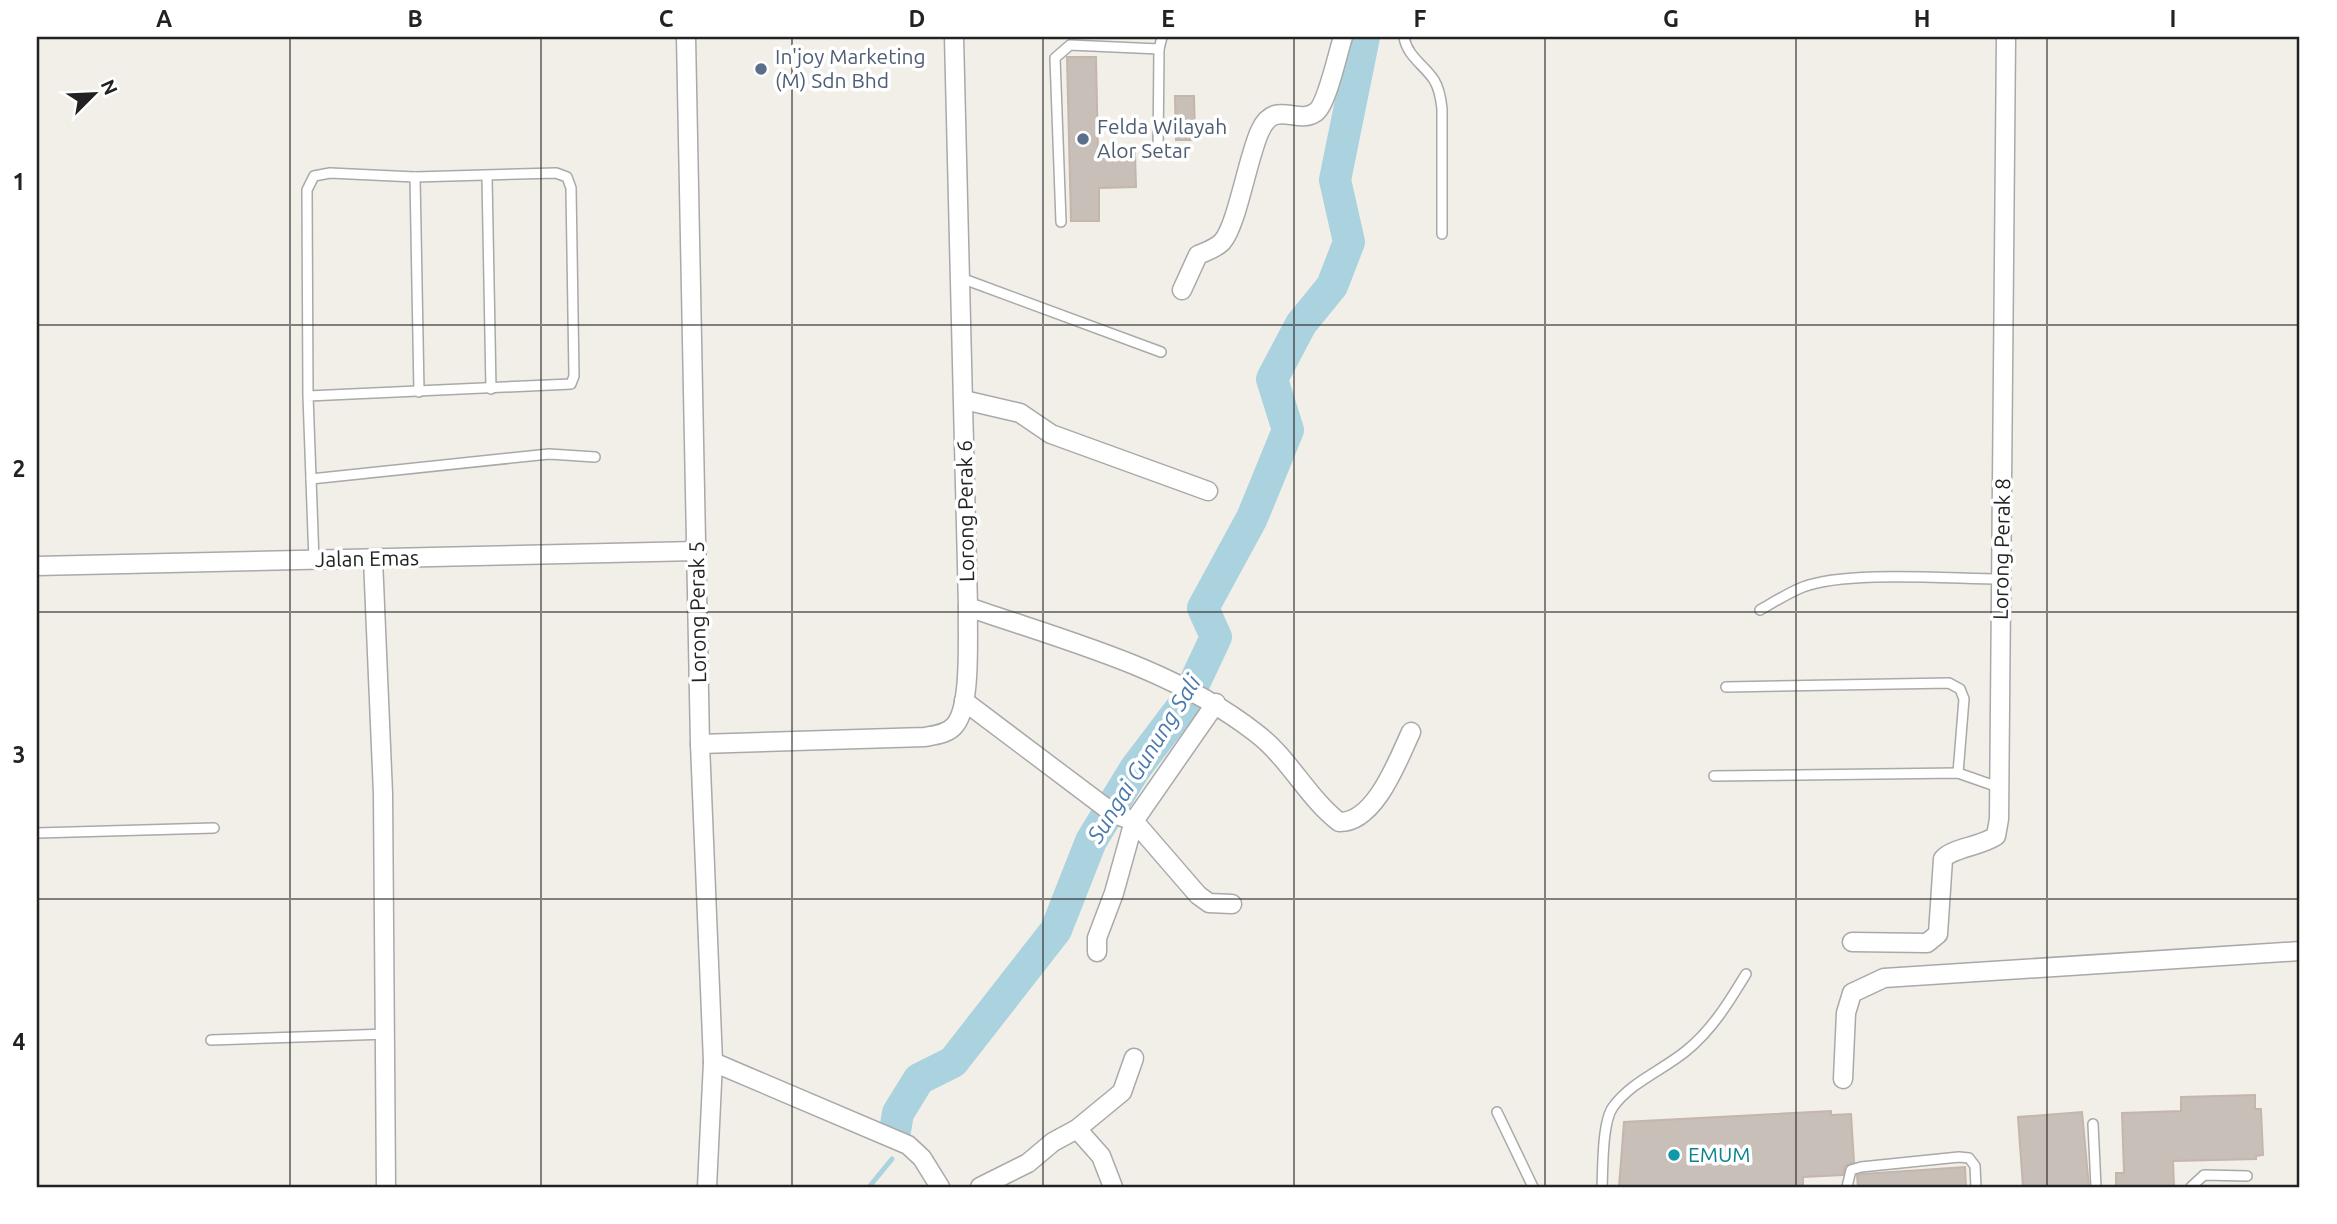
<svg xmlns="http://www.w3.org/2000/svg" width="2337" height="1224" viewBox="0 0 2337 1224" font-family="Ubuntu,sans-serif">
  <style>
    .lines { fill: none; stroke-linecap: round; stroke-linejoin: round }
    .stream { stroke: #aad3df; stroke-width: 5 }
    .river { stroke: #aad3df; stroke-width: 32 }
    .building { fill: #c7bfb8; stroke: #c4b6ab; stroke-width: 2 }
    .service-casing { stroke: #a9a9a9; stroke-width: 12 }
    .minor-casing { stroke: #a9a9a9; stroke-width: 21 }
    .service { stroke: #fff; stroke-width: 9 }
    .minor { stroke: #fff; stroke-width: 18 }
    .grid { fill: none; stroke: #222; stroke-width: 2; stroke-opacity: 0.55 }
    .service-dot { fill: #5c6f8a; stroke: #fff; stroke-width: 2.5 }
    .culture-dot { fill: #0f9aa8; stroke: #fff; stroke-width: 2.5 }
    .labels { text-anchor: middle; stroke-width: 7; stroke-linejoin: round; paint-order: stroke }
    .service-label { font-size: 21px; fill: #4e5e75; stroke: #fff; text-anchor: start }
    .street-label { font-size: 21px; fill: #222; stroke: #fff }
    .culture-label { font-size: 21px; fill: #0d838f; stroke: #fff; text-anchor: start }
    .water-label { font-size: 23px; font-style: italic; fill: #4a7aab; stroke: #fff }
    .neatline { fill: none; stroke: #222; stroke-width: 2.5 }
    .grid-label { font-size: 23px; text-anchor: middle; font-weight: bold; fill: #222 }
  </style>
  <rect width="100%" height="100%" fill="#f2efe9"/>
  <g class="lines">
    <polyline class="stream" points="869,1187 892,1159"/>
    <polyline class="river" points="895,1131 898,1113 919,1079 953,1062 1056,930 1091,841 1135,769 1185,703 1216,637 1203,608 1252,518 1288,430 1272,379 1301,324 1332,286 1349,242 1335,180 1364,37"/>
  </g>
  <g class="building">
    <polygon points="1067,57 1096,57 1098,154 1135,153 1136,187 1099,188 1099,221 1071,221"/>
    <polygon points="1175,96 1194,96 1195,140 1176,140"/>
    <polygon points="2255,1095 2255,1109 2261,1109 2263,1155 2256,1156 2256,1159 2173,1161 2174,1187 2116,1187 2116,1173 2124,1173 2122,1113 2181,1111 2181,1097"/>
    <polygon points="1831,1111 1831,1115 1851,1114 1854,1162 1845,1166 1843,1175 1803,1177 1803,1187 1619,1187 1624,1122"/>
    <polygon points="2082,1112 2089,1187 2023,1187 2018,1117"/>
    <polygon points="1965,1167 1966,1187 1858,1187 1857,1175 1862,1174"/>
  </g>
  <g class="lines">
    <defs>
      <g id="service">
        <path d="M1404,37C1407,56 1424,65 1434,80C1439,88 1441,99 1442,109V234"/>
        <polyline points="1158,154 1159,49"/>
        <polyline points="415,177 419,392"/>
        <polyline points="487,177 491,389"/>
        <polyline points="1061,222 1055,58 1070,45 1159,49 1162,37"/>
        <polyline points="961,278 1161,352"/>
        <polyline points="308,396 571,384 574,376 571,188 567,177 556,173 415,177 330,173 314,176 307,190 308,396 314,561"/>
        <polyline points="311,479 549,454 595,457"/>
        <path d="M1760,610C1774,602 1788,593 1803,587C1847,570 1952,579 2001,579"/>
        <polyline points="1726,687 1949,683 1960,689 1964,699 1958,773"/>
        <polyline points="1714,776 1958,773 1998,787"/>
        <polyline points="37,833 214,828"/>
        <polyline points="211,1040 387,1034"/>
        <polyline points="1497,1112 1533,1187"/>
        <polyline points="2093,1124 2096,1187"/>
        <path d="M1602,1187C1603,1168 1602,1122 1613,1107C1631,1082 1663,1070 1686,1051C1712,1030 1729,1002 1746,974"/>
        <polyline points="1847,1187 1851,1170 1861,1167 1959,1157 1969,1158 1975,1166 1976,1187"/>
        <polyline points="2191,1187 2204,1175 2247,1176"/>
      </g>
      <g id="minor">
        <polyline points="686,37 700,744 713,1062 707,1187"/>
        <path d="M1182,290L1198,255C1207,251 1215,249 1222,242C1237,226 1248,156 1260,131C1275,98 1297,126 1316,112C1327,104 1338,52 1343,37"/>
        <polyline points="964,400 1020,413 1051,434 1208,491"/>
        <polyline points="373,559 383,794 386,1187"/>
        <polyline points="37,566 697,551"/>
        <path d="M968,607C1066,641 1173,668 1256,733C1289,758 1307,797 1339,822C1375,823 1398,760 1411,732"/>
        <polyline points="964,701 1114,814 1134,821 1198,895 1209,903 1232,904"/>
        <path d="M700,744L925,737C935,735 948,734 955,725C972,705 967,634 968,607L954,37"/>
        <path d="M1852,942L1927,943L1938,934L1943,859C1952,848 1979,847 1996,836L1999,819L2006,37"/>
        <polyline points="1097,952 1097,938 1114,893 1134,821 1216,703"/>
        <polyline points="713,1062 908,1145 922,1158 940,1187"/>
        <polyline points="1843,1079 1846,1013 1852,993 1884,978 2300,951"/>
        <polyline points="1077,1129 1122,1092 1134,1058"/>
        <polyline points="980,1187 1028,1163 1053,1142 1077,1129 1101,1156 1113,1187"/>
      </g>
    </defs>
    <use href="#service" class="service-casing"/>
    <use href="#minor" class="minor-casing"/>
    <use href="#service" class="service"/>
    <use href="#minor" class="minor"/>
  </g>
  <path class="grid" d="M290,37V1187M541,37V1187M792,37V1187M1043,37V1187M1294,37V1187M1545,37V1187M1796,37V1187M2047,37V1187M37,325H2300M37,612H2300M37,899H2300"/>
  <g class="service-dot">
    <circle cx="761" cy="69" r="7"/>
    <circle cx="1083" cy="139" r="7"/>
  </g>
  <circle class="culture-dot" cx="1674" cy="1155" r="7"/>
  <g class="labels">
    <g class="service-label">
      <text x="775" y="64">In'joy Marketing<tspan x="775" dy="24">(M) Sdn Bhd</tspan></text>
      <text x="1097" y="134">Felda Wilayah<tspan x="1097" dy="24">Alor Setar</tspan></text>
    </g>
    <g class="street-label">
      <text transform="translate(966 511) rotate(-91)" y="7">Lorong Perak 6</text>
      <text transform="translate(2002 549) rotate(-89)" y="7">Lorong Perak 8</text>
      <text transform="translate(367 559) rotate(-1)" y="7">Jalan Emas</text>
      <text transform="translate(698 612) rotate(-91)" y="7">Lorong Perak 5</text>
    </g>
    <g class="culture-label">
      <text x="1688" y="1162">EMUM</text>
    </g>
    <g class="water-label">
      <text transform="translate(1144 759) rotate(-58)" y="8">Sungai Gunung Sali</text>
    </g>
  </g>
  <rect width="2337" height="1224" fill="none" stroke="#ffffff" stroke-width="77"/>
  <g transform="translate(94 94) rotate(66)" stroke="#ffffff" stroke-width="5" paint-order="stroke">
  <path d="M0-5L12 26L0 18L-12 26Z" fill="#222222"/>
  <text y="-10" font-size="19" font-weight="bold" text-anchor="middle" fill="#222222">N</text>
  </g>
  <rect x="38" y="38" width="2260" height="1148" class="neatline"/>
  <g class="grid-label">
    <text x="164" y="27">A</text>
    <text x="415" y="27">B</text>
    <text x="666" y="27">C</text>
    <text x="917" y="27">D</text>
    <text x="1168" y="27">E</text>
    <text x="1420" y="27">F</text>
    <text x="1671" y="27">G</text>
    <text x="1922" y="27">H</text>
    <text x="2173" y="27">I</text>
    <text x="19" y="190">1</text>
    <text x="19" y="477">2</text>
    <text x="19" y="763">3</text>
    <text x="19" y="1050">4</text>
  </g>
</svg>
